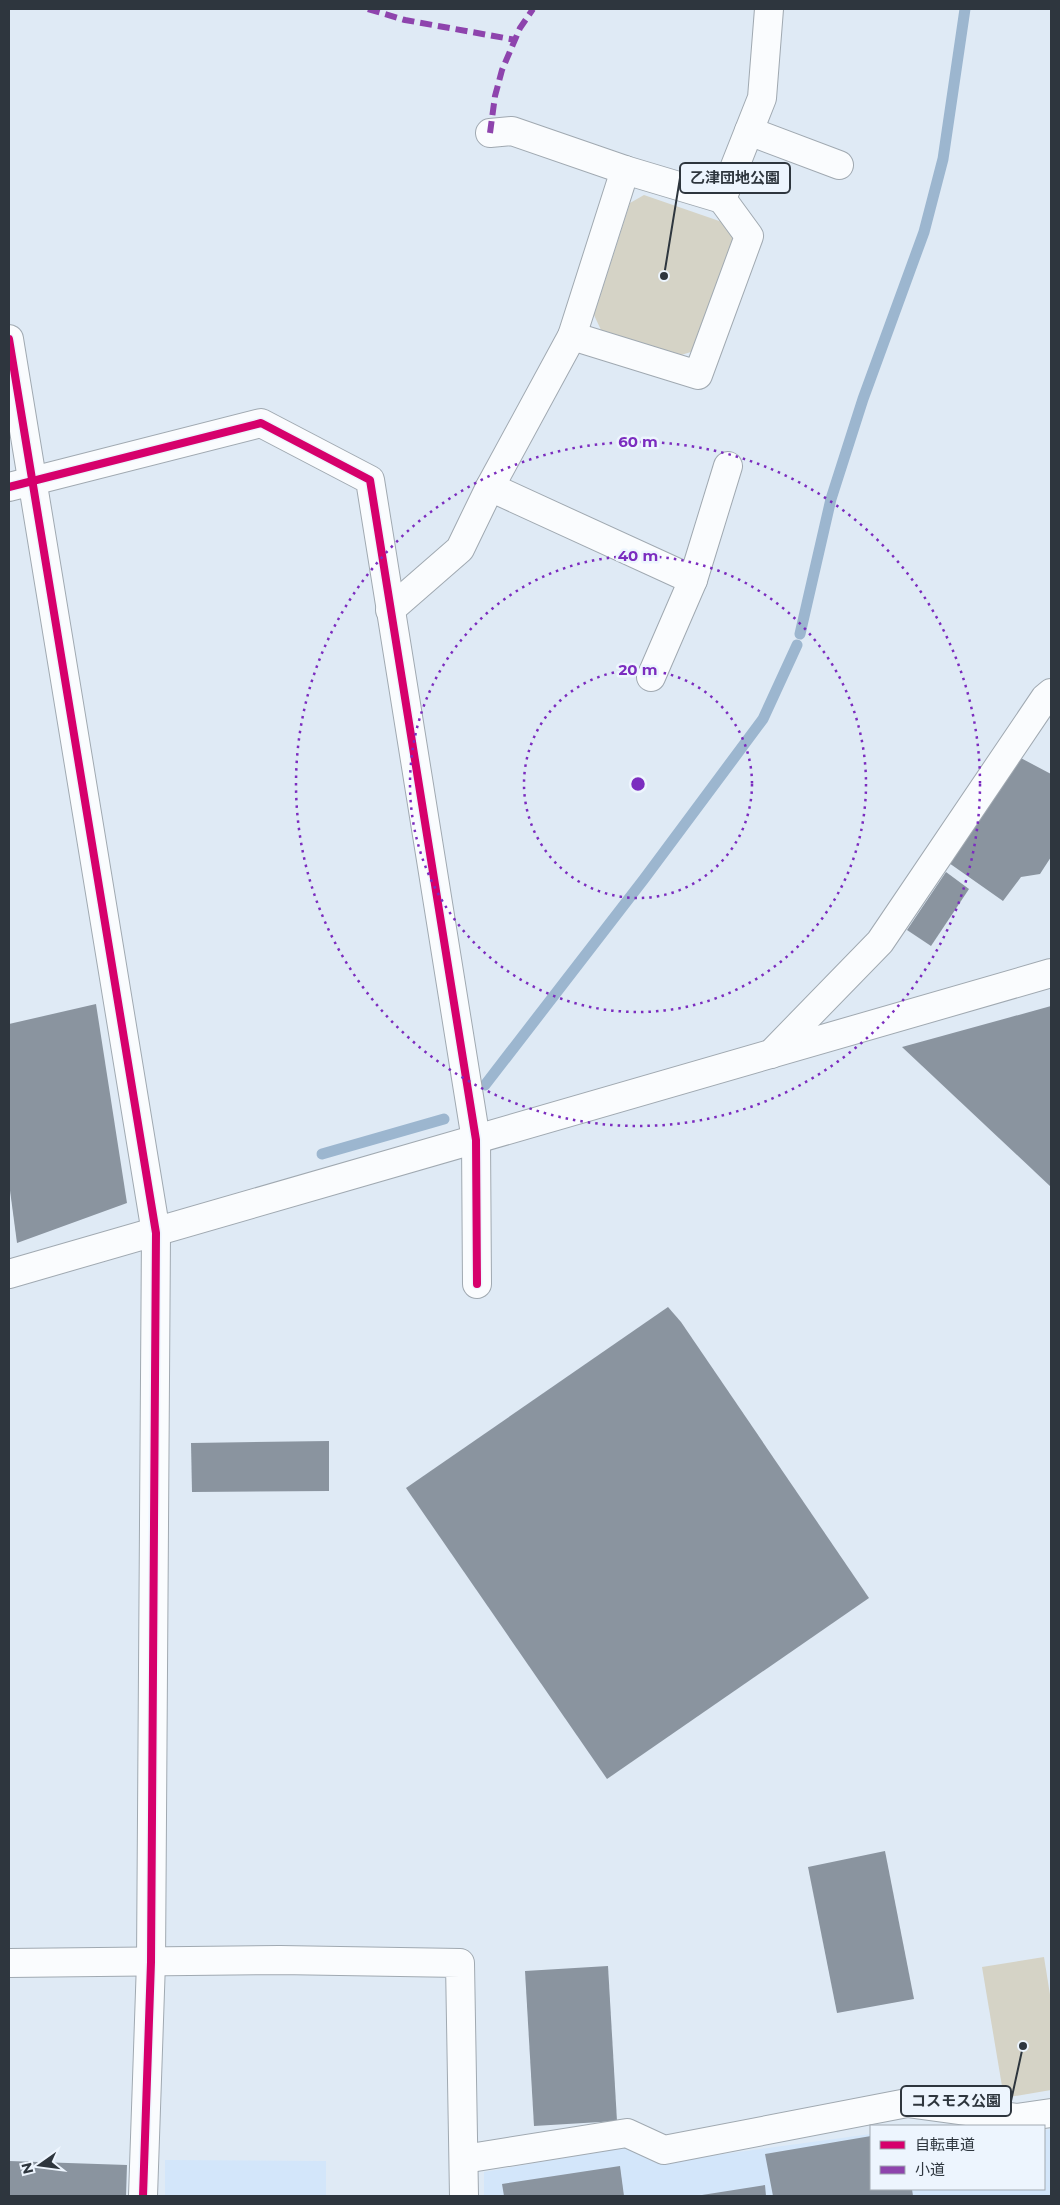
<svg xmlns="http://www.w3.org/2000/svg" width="1060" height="2205" viewBox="0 0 1060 2205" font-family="Montserrat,'Noto Sans JP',sans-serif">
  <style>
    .built { fill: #d3e6fa }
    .green { fill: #d5d3c6 }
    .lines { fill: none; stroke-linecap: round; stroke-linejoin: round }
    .stream { stroke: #9cb6cf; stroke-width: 11 }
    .building { fill: #8a949f }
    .minor-casing { stroke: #a0a9b1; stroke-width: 30 }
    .minor { stroke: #fafcfe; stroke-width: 28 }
    .quiet { stroke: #8e44ad; stroke-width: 6; stroke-dasharray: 12 6; stroke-linecap: butt }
    .cycleway-casing { stroke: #edf5fe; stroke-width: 11 }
    .cycleway { stroke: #d6006c; stroke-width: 8 }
    .ring { fill: none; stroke: #7b2cbf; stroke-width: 2.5; stroke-dasharray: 2.5 5 }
    .centre { fill: #7b2cbf; stroke: #edf5fe; stroke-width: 2.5 }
    .ring-label { font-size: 15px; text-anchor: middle; font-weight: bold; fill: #7b2cbf; stroke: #edf5fe; stroke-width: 5; stroke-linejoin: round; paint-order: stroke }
    .leader { fill: none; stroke: #2e363e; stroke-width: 2 }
    .callout-dot { fill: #2e363e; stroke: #edf5fe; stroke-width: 2 }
    .callout { fill: #edf5fe; stroke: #2e363e; stroke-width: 2 }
    .callout-label { font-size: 15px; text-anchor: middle; font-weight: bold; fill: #2e363e }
  </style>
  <rect width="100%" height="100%" fill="#dfeaf5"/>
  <g class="built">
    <polygon points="1051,2129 1051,2196 484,2196 484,2172 627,2147 656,2163 871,2134 871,2189 1044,2189 1044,2130"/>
    <polygon points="165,2160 326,2161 326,2196 165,2196"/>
  </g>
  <g class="green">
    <polygon points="644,195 725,223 735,237 694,351 678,356 601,330 594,315 630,203"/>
    <polygon points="1044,1957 1051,2001 1051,2090 1004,2098 982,1967"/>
  </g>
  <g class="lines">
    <g class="stream">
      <polyline points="800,634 831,499 863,399 924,232 943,159 965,9"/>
      <polyline points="485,1085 644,879 763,719 797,645"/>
      <polyline points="322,1154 444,1119"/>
    </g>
  </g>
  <g class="building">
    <polygon points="1017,756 1051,774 1051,857 1040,874 1021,877 1003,901 949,863"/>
    <polygon points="946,872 969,889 931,946 907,930"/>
    <polygon points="96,1004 127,1203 17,1243 9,1183 9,1024"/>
    <polygon points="1051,1006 1051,1187 902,1047"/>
    <polygon points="668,1307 681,1322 869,1598 607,1779 406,1488"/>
    <polygon points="329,1441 329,1491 192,1492 191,1443"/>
    <polygon points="885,1851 914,1999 837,2013 808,1867"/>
    <polygon points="608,1966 617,2121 534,2126 525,1971"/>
    <polygon points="871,2136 871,2189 912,2189 913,2196 773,2196 765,2154"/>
    <polygon points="9,2161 127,2165 126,2196 9,2196"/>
    <polygon points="620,2166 624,2196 504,2196 502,2184"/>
    <polygon points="765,2185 766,2196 702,2196 702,2195"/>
  </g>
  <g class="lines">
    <defs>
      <g id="minor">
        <polyline points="749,131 839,165"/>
        <polyline points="490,133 512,131 625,170"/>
        <polyline points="572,336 698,375 749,236 722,199"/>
        <polyline points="9,339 156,1233 151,1962 143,2196"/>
        <polyline points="9,487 261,423 370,480 476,1140 477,1284"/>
        <polyline points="490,487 693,580"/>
        <polyline points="390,610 460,549 490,487 572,336 625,170 722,199 762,98 769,9"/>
        <polyline points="651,677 693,580 728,466"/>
        <polyline points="771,1054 880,942 1045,698 1051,693"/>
        <polyline points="9,1274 1051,973"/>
        <polyline points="9,1963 280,1960 460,1963 464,2196"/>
        <polyline points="464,2159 627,2133 664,2150 907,2103 1017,2118 1051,2113"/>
      </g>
    </defs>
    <use href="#minor" class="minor-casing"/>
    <use href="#minor" class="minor"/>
    <g class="quiet">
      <polyline points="368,9 405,20 516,40"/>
      <polyline points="490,133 495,96 502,70 520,28 533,9"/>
    </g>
    <defs>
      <g id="cycleway">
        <polyline points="9,339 156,1233 151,1962 143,2196"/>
        <polyline points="9,487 261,423 370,480 476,1140 477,1284"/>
      </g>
    </defs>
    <use href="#cycleway" class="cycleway-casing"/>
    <use href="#cycleway" class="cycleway"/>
  </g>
  <g class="ring">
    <circle cx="638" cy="784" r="114"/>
    <circle cx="638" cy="784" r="228"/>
    <circle cx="638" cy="784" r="342"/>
  </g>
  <circle cx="638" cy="784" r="8" class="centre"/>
  <g class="ring-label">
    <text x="638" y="447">60 m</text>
    <text x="638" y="561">40 m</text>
    <text x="638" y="675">20 m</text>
  </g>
  <path class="leader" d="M664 276L680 178M1023 2046L1011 2101"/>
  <g class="callout-dot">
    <circle cx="664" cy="276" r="5"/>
    <circle cx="1023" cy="2046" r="5"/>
  </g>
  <g class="callout">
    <rect x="680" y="163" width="110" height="30" rx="5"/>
    <rect x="901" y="2086" width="110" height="30" rx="5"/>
  </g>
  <g class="callout-label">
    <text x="735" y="183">乙津団地公園</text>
    <text x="956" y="2106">コスモス公園</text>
  </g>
  <rect width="1060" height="2205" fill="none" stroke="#2e363e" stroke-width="20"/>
  <rect x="870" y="2125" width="175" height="65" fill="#edf5fe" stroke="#a1a9b1"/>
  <rect x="880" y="2141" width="25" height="8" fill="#d6006c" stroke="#a1a9b1"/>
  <text x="915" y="2150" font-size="15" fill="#2e363e">自転車道</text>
  <rect x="880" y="2166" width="25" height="8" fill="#8e44ad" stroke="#a1a9b1"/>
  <text x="915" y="2175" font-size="15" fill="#2e363e">小道</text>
  <g transform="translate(40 2165) rotate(256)" stroke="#edf5fe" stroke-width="4" paint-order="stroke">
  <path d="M0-4L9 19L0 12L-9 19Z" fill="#2e363e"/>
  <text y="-8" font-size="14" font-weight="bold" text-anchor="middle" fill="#2e363e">N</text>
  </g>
</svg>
